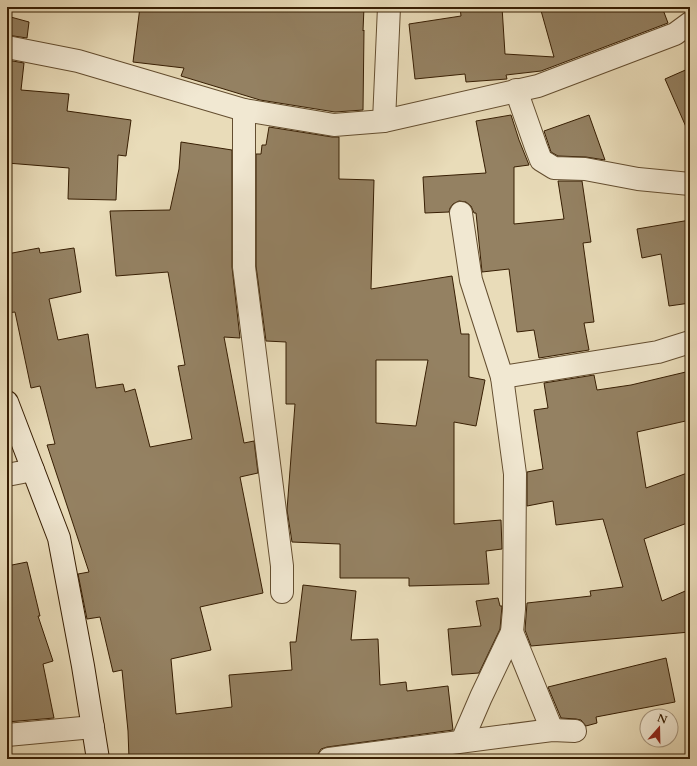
<svg xmlns="http://www.w3.org/2000/svg" width="697" height="766" viewBox="0 0 697 766" font-family="Cardo,serif">
  <style>
    .building { fill: #948162; stroke: #371e03; fill-rule: evenodd }
    .lines { fill: none; stroke-linecap: round; stroke-linejoin: round }
    .street-casing { stroke: #644e30; stroke-width: 24 }
    .secondary-casing { stroke: #371e03; stroke-width: 24 }
    .street { stroke: #f1e8d2; stroke-width: 22 }
    .secondary { stroke: #f1e8d2; stroke-width: 22 }
  </style>
  <rect width="100%" height="100%" fill="#e9dcb9"/>
  <filter id="stains"><feTurbulence type="fractalNoise" baseFrequency=".005" numOctaves="4"/><feColorMatrix values="0 0 0 0 .2 0 0 0 0 .09 0 0 0 0 .02 0 0 0 .5 -.17"/></filter>
  <radialGradient id="worn" r=".72"><stop offset=".6" stop-color="#630" stop-opacity="0"/><stop offset="1" stop-color="#630" stop-opacity=".3"/></radialGradient>
  <g class="building">
    <polygon points="140,7 364,7 363,31 364,30 363,110 335,112 260,100 181,76 184,68 133,62"/>
    <polygon points="460,7 502,7 505,54 554,57 540,7 662,7 668,23 541,71 506,75 507,79 466,82 465,74 415,79 409,24 461,16"/>
    <polygon points="7,16 29,22 27,38 7,35"/>
    <polygon points="7,60 24,63 21,90 69,94 67,111 131,120 126,156 118,155 116,200 68,199 69,168 7,163"/>
    <polygon points="690,68 690,136 665,79"/>
    <polygon points="511,115 519,140 529,165 514,167 514,224 564,219 558,181 582,181 591,242 583,243 594,322 584,323 589,350 539,358 534,330 517,332 509,269 482,272 476,213 474,213 471,206 466,202 459,201 453,204 450,208 449,212 425,213 423,177 486,173 476,121"/>
    <polygon points="589,115 605,160 586,157 558,156 551,152 544,131"/>
    <path d="M269,127L332,137H339V179L374,180L371,289L452,276L461,334H469V377L485,380L476,426L454,422V524L501,520L502,549L486,551L489,584L409,586V578H340V544L292,542L287,510L295,404H286V342L266,341L256,266V154H261L262,145H266ZM376,360H428L416,426L376,423Z"/>
    <polygon points="181,142 232,150 232,267 240,338 224,337 244,443 254,441 258,473 240,477 263,593 200,607 211,650 171,659 176,714 232,707 229,675 292,670 290,642 296,642 303,585 356,591 351,640 378,639 380,685 406,682 407,691 448,686 453,730 327,747 321,749 318,754 317,759 129,759 128,731 122,670 113,672 100,617 87,619 78,574 89,572 47,445 55,444 40,386 31,388 15,312 7,313 7,254 39,248 40,253 74,248 81,292 49,299 58,340 88,334 96,388 123,384 125,392 135,389 150,447 192,439 178,366 185,365 168,272 116,276 110,211 170,210 179,169"/>
    <polygon points="690,220 690,303 669,306 661,254 642,258 637,229"/>
    <polygon points="690,371 690,420 637,432 646,488 690,472 690,522 644,539 662,601 690,589 690,632 531,646 525,630 527,603 591,596 590,591 623,587 603,519 556,525 553,501 527,506 527,472 543,469 534,410 548,408 544,383 594,375 597,390 631,385"/>
    <polygon points="27,562 40,616 38,616 53,661 43,664 54,718 7,722 7,566"/>
    <polygon points="498,598 500,606 502,606 500,629 479,673 452,675 448,629 481,626 476,601"/>
    <polygon points="666,658 675,702 596,717 597,723 586,726 581,720 576,719 561,718 548,687"/>
  </g>
  <g class="lines">
    <defs>
      <g id="street">
        <polyline points="7,47 78,61 244,110 334,125 384,121 538,86 675,34 690,23"/>
        <polyline points="516,90 536,147 541,160 554,168 585,169 638,179 690,184"/>
        <polyline points="244,110 244,267 282,566 282,592"/>
        <polyline points="384,121 389,7"/>
        <polyline points="461,213 471,280 502,377 515,474 514,609 512,632 481,697 462,741"/>
        <polyline points="502,377 658,352 690,342"/>
        <polyline points="7,475 33,470"/>
        <polyline points="512,632 552,730"/>
        <polyline points="7,735 93,727"/>
        <polyline points="329,759 552,730 575,731"/>
      </g>
      <polyline id="secondary" points="7,402 59,538 83,666 98,759"/>
    </defs>
    <use href="#street" class="street-casing"/>
    <use href="#secondary" class="secondary-casing"/>
    <use href="#street" class="street"/>
    <use href="#secondary" class="secondary"/>
  </g>
  <rect width="697" height="766" fill="none" stroke="#e9dcb9" stroke-width="24"/>
  <rect x="8" y="8" width="681" height="750" fill="none" stroke="#371e03" stroke-width="2"/>
  <rect x="12" y="12" width="673" height="742" fill="none" stroke="#371e03"/>
  <g transform="translate(659 728) rotate(20)"><circle r="19" fill="#f1e8d2" stroke="#a7977f"/>
  <path d="M0-3L7 15L0 10L-7 15Z" fill="#8f2418"/>
  <text y="-6" font-size="11" font-weight="bold" text-anchor="middle" fill="#371e03">N</text>
  </g>
  <rect width="100%" height="100%" filter="url(#stains)"/>
  <rect width="100%" height="100%" fill="url(#worn)"/>
</svg>
